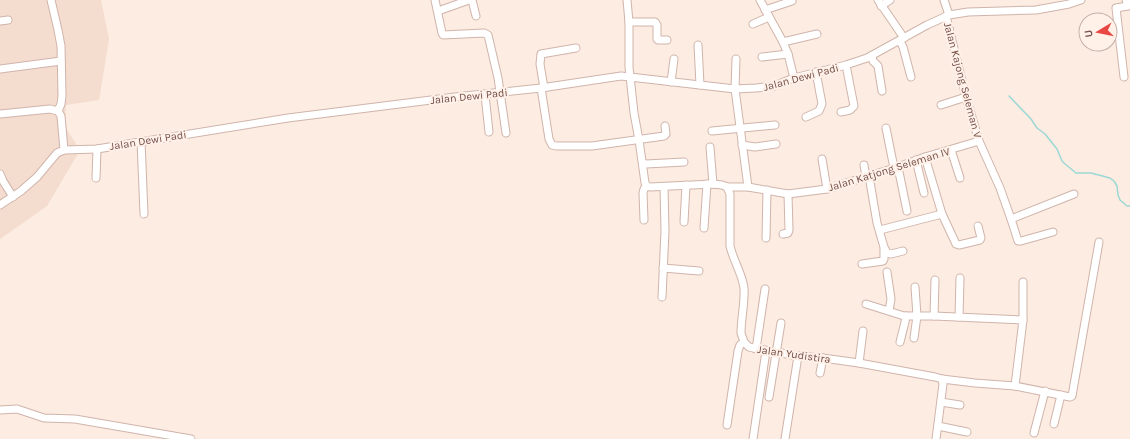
<svg xmlns="http://www.w3.org/2000/svg" width="1130" height="439" viewBox="0 0 1130 439" font-family="Karla,sans-serif">
  <style>
    .residential { fill: #f4dccf }
    .lines { fill: none; stroke-linecap: round; stroke-linejoin: round }
    .stream { stroke: #9cd8d5; stroke-width: 1.5 }
    .minor-casing { stroke: #d0b4ab; stroke-width: 9 }
    .minor { stroke: #fff; stroke-width: 7 }
    .labels { text-anchor: middle; stroke-width: 4; stroke-linejoin: round; paint-order: stroke }
    .street-label { font-size: 11px; fill: #744f48; stroke: #fff1e8 }
  </style>
  <rect width="100%" height="100%" fill="#fcece1"/>
  <polygon class="residential" points="0,0 101,0 109,39 99,100 66,105 65,127 80,150 47,206 0,239"/>
  <g class="lines">
    <polyline class="stream" points="1009,96 1031,119 1037,128 1045,134 1057,149 1062,161 1065,164 1076,173 1091,173 1110,178 1114,181 1117,186 1118,195 1120,200 1127,206 1130,206"/>
    <defs>
      <g id="minor">
        <polyline points="51,0 58,30 61,46 62,96 61,104 58,111"/>
        <polyline points="435,0 442,33 443,35 484,33 488,35 498,78 506,133"/>
        <polyline points="472,0 476,16"/>
        <polyline points="627,0 629,22 629,67 634,113 639,140 645,183 647,186 650,187 713,184 722,185 727,187 748,187 788,194 827,189 898,167 925,157 979,141"/>
        <polyline points="760,0 783,42 788,54 794,78"/>
        <polyline points="878,0 904,38"/>
        <polyline points="944,0 949,15"/>
        <polyline points="881,6 890,0"/>
        <polyline points="765,10 792,1"/>
        <polyline points="438,11 469,0"/>
        <polyline points="946,16 966,97 979,141 1000,188 1011,219 1018,241 1021,241 1053,232"/>
        <polyline points="0,21 8,20"/>
        <polyline points="629,22 655,22 657,25 657,39 658,40 667,40"/>
        <polyline points="753,24 769,17"/>
        <polyline points="900,41 903,47 911,77"/>
        <polyline points="783,42 817,34"/>
        <polyline points="698,45 700,85"/>
        <polyline points="872,56 873,61 878,66 882,91"/>
        <polyline points="762,57 788,54"/>
        <polyline points="736,59 735,89 748,187"/>
        <polyline points="0,69 61,61"/>
        <polyline points="1124,77 1116,8 1128,6 1126,0"/>
        <polyline points="671,82 674,59"/>
        <polyline points="541,88 549,139 552,145 556,146 592,146 664,136 666,134 665,126"/>
        <polyline points="544,88 540,64 541,54 576,48"/>
        <polyline points="485,95 489,132"/>
        <polyline points="941,105 966,97"/>
        <polyline points="841,112 850,110 854,106 846,65"/>
        <polyline points="0,114 50,109 58,111 61,116 64,150"/>
        <polyline points="806,117 819,111 822,104 816,72"/>
        <polyline points="886,128 894,168"/>
        <polyline points="712,131 775,125"/>
        <polyline points="141,141 144,214"/>
        <polyline points="742,145 755,147 776,144"/>
        <polyline points="710,147 713,184"/>
        <polyline points="951,150 960,178"/>
        <polyline points="925,157 942,214 956,244 959,245 980,240 981,238 978,226"/>
        <polyline points="822,159 827,189"/>
        <polyline points="916,160 924,193"/>
        <polyline points="643,163 646,164 684,162"/>
        <polyline points="864,165 866,177"/>
        <polyline points="898,167 907,211"/>
        <polyline points="0,174 3,181 13,197"/>
        <polyline points="869,176 877,223 884,247 887,253 891,254 903,251"/>
        <polyline points="96,178 97,149"/>
        <path d="M727,187L730,194V246C733,260 742,273 744,288C745,303 741,318 741,333L744,342L749,347L753,348L798,356L823,358L859,363L935,377L942,379L975,383L1015,386L1070,397L1072,396L1099,242"/>
        <polyline points="0,205 21,191 37,177 57,153 64,150 97,149 288,118 455,97 541,88 621,76 735,89 756,88 774,86 794,78 846,65 867,58 927,25 949,15 968,12 1036,10 1069,4 1081,0"/>
        <polyline points="1011,219 1074,194"/>
        <polyline points="644,220 643,193 644,189 647,186"/>
        <polyline points="684,222 686,185"/>
        <polyline points="704,228 707,184"/>
        <polyline points="880,230 942,214"/>
        <polyline points="783,234 788,233 789,230 788,194"/>
        <polyline points="766,238 767,190"/>
        <polyline points="862,264 883,261 884,259 884,249"/>
        <polyline points="663,268 699,271"/>
        <polyline points="887,272 891,299 889,311"/>
        <polyline points="662,297 665,231 664,187"/>
        <polyline points="866,304 904,316 934,316 1023,320 1015,386"/>
        <polyline points="934,316 935,280"/>
        <polyline points="959,317 960,278"/>
        <polyline points="1023,320 1023,282"/>
        <polyline points="914,338 917,316 915,287"/>
        <polyline points="900,342 905,322 906,316"/>
        <polyline points="756,349 765,289"/>
        <polyline points="859,363 863,331"/>
        <polyline points="820,373 823,358"/>
        <polyline points="769,397 781,323"/>
        <polyline points="941,402 960,405"/>
        <polyline points="0,410 17,409 44,418 75,419 191,439"/>
        <polyline points="1054,424 1061,395"/>
        <polyline points="727,425 738,351 740,345 744,342"/>
        <polyline points="938,426 967,432"/>
        <polyline points="1034,433 1045,391"/>
        <polyline points="753,439 766,351"/>
        <polyline points="785,439 798,356"/>
        <polyline points="936,439 943,384 942,379"/>
      </g>
    </defs>
    <use href="#minor" class="minor-casing"/>
    <use href="#minor" class="minor"/>
  </g>
  <g class="labels">
    <g class="street-label">
      <text transform="translate(801 77) rotate(-15)" y="4">Jalan Dewi Padi</text>
      <text transform="translate(963 80) rotate(75)" y="4">Jalan Kajong Seleman V</text>
      <text transform="translate(469 96) rotate(-6)" y="4">Jalan Dewi Padi</text>
      <text transform="translate(148 140) rotate(-9)" y="4">Jalan Dewi Padi</text>
      <text transform="translate(889 169) rotate(-17)" y="4">Jalan Katjong Seleman IV</text>
      <text transform="translate(794 354) rotate(8)" y="4">Jalan Yudistira</text>
    </g>
  </g>
  <g transform="translate(1098 32) rotate(260)"><circle r="19" fill="#fff1e8" stroke="#c7b0a8"/>
  <path d="M0-3L7 15L0 10L-7 15Z" fill="#e94744"/>
  <text y="-6" font-size="11" font-weight="bold" text-anchor="middle" fill="#744f48">U</text>
  </g>
</svg>
